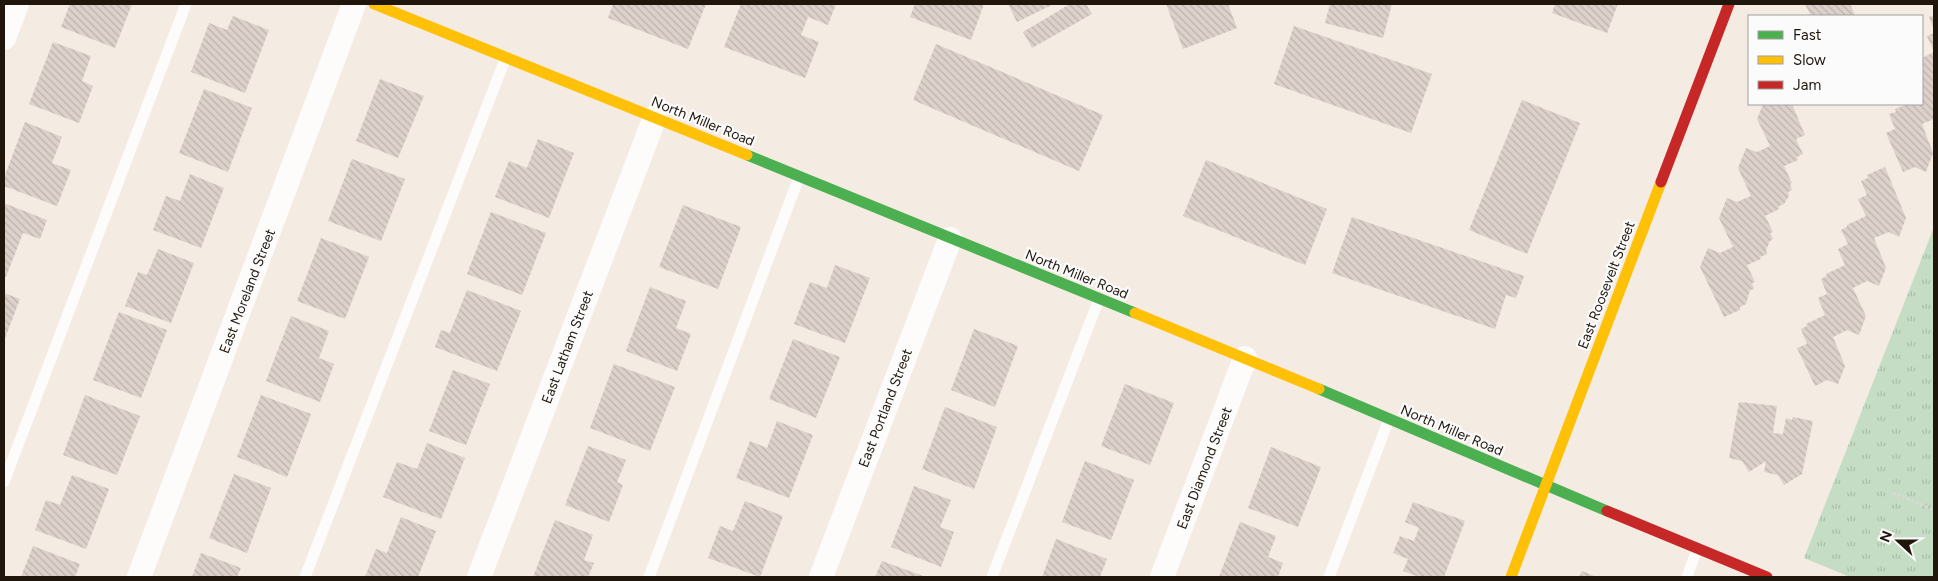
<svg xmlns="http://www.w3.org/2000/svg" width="1938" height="581" viewBox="0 0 1938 581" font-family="Figtree,sans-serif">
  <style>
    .park { fill: url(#park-tufts) }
    .building { fill: url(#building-back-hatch) }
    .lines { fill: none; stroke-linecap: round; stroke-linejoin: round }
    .path { stroke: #dbd8d6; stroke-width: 3; stroke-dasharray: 2.5 2.5; stroke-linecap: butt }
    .lane { stroke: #fdfcfb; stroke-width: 11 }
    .street { stroke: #fdfcfb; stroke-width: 24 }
    .fast { stroke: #4caf50; stroke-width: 11 }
    .slow { stroke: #ffc107; stroke-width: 11 }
    .jam { stroke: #c62828; stroke-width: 11 }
    .labels { text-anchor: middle; stroke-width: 4.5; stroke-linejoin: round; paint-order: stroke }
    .street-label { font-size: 14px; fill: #20160c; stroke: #fbfbfb }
  </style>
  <defs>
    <pattern id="park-tufts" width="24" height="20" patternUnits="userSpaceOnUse" patternTransform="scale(1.25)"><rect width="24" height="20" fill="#c5ddc5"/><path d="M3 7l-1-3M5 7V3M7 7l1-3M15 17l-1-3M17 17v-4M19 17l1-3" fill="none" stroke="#a9bda8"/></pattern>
    <pattern id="building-back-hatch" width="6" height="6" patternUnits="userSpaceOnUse" patternTransform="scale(1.25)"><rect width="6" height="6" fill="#ddd1cb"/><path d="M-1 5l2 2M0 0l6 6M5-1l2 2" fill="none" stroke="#bdb3ad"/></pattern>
  </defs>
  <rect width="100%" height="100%" fill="#f4ebe2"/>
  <polygon class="park" points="1934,227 1934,577 1850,577 1804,558"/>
  <g class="building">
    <polygon points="70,4 132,4 115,48 61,27"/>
    <polygon points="613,4 706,4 688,49 608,18"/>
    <polygon points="741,4 836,4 828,25 808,17 801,35 819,42 805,78 724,47"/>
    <polygon points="915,4 984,4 971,40 910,17"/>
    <polygon points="1008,4 1054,4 1017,22"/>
    <polygon points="1070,4 1086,4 1092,14 1032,48 1023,32"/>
    <polygon points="1166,4 1228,4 1237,28 1183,49"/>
    <polygon points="1330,4 1392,4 1383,38 1325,23"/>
    <polygon points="1555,4 1618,4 1607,33 1552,13"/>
    <polygon points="1805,4 1850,4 1855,15 1811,16"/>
    <polygon points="1934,15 1934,30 1929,17"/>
    <polygon points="233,16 269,30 245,93 191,72 209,23 227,30"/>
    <polygon points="1294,26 1432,74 1411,133 1274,84"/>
    <polygon points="1934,33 1934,119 1922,124 1933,153 1926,172 1915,167 1903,172 1886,133 1895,129 1889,114 1896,112 1895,109 1908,104 1922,104 1922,58 1934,52 1927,36"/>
    <polygon points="53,42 91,56 82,81 93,86 79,123 29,104"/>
    <polygon points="936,44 1103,115 1079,171 913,100"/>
    <polygon points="380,79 424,96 398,158 356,141"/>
    <polygon points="204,89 252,108 228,172 179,153"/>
    <polygon points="1522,100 1580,123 1527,254 1469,230"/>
    <polygon points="1763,104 1792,104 1805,135 1796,139 1803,154 1797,157 1798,160 1784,166 1792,183 1790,184 1792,190 1788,192 1789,196 1784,204 1779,206 1779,209 1765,216 1773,232 1770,233 1773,239 1770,241 1766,250 1767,254 1760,257 1761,259 1747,265 1755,282 1752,283 1754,289 1750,290 1746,304 1740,307 1740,310 1724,317 1700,267 1708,248 1720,253 1733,247 1719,218 1727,198 1737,202 1751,196 1738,168 1746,148 1757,152 1770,146 1757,119"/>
    <polygon points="25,122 62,137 52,163 71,170 57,206 4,186 4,178"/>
    <polygon points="538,139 574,153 549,218 495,197 509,161 527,168"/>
    <polygon points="352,159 405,179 381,241 328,221"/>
    <polygon points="1206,160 1327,209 1305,265 1183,216"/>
    <polygon points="1885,167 1906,218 1899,237 1889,232 1874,238 1886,268 1879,286 1867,281 1853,288 1866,316 1859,335 1847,330 1833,337 1845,366 1838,384 1827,380 1815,386 1797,348 1807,344 1801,329 1807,326 1806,324 1825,315 1818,298 1827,294 1821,279 1827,276 1826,274 1845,265 1838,249 1848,244 1841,230 1847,227 1847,225 1866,216 1858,199 1867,195 1861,181 1868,178 1867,175"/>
    <polygon points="190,174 224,188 201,248 153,230 166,196 180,201"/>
    <polygon points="4,203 47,220 40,239 23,233 6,277 4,276"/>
    <polygon points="683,205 741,227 718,289 659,267"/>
    <polygon points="491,212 546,233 522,295 467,274"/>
    <polygon points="1352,217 1524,276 1516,298 1506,295 1495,329 1332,273"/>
    <polygon points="321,238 369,257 345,319 297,301"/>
    <polygon points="158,249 194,263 171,323 125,306 138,272 147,275"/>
    <polygon points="835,265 870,278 845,343 794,324 810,282 827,288"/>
    <polygon points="650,287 686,301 676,328 691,334 677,371 626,351"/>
    <polygon points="467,290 521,311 497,371 435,347 441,330 450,333"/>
    <polygon points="4,293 20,299 4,341"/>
    <polygon points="119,312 167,330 141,398 93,380"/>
    <polygon points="291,316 329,331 319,358 334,364 320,402 266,381"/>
    <polygon points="974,329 1018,346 995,407 951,390"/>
    <polygon points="793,339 840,357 816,418 769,399"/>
    <polygon points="614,364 675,387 650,451 590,428"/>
    <polygon points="453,370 490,384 466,445 429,431"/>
    <polygon points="1125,384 1174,403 1150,465 1101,446"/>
    <polygon points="85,395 140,416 117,475 63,455"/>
    <polygon points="261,395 311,414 287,477 237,457"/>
    <polygon points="1739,402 1777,406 1773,433 1783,434 1786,418 1792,420 1793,417 1813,421 1802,474 1784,485 1778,475 1764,472 1766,461 1749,472 1742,461 1729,458"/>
    <polygon points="945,407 997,427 974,489 922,469"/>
    <polygon points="777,421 813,435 789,498 736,478 750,441 767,448"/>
    <polygon points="427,443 465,458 441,519 383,497 397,462 417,469"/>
    <polygon points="588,446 626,460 617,482 623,485 609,522 565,505"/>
    <polygon points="1271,447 1321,467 1298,527 1248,508"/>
    <polygon points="1085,461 1134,480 1111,540 1062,522"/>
    <polygon points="234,474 271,488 247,553 209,538"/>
    <polygon points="72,475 109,489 86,549 35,530 46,500 60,505"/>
    <polygon points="914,486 951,500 940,527 954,532 941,567 891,547"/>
    <polygon points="745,501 783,516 760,577 708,558 720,526 733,531"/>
    <polygon points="1413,502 1465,521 1444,577 1419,577 1403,571 1408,559 1393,553 1400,536 1414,541 1419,528 1405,522"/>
    <polygon points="401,517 436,531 418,577 365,577 376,549 387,553"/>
    <polygon points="555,520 593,535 584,560 594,563 588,577 533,577"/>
    <polygon points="1240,522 1276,536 1268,557 1283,563 1278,577 1219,577"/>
    <polygon points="1056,539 1107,559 1100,577 1042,577"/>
    <polygon points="33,546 80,564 75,577 21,577"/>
    <polygon points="201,553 241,568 237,577 192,577"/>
    <polygon points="882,561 926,577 875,577"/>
    <polygon points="1582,571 1597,577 1579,577"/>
  </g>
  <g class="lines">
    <polyline class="path" points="1893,493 1934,510"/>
    <g class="lane">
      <polyline points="4,482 186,4"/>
      <polyline points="305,577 506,57"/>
      <polyline points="649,577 799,177"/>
      <polyline points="992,577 1099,299"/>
      <polyline points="1329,577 1389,419"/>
      <polyline points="1687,577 1697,549"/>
    </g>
    <g class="street">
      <polyline points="4,38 17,4"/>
      <polyline points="139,577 354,4"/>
      <polyline points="479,577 655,117"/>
      <polyline points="821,577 950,239"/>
      <polyline points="1162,577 1245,358"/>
    </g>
    <g class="fast">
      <polyline points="747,155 1135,313"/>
      <polyline points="1319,389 1607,511"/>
    </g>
    <g class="slow">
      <polyline points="374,4 747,155"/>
      <polyline points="1135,313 1319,389"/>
      <polyline points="1511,577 1661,182"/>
    </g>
    <g class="jam">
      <polyline points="1661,182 1729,4"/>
      <polyline points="1607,511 1767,577"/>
    </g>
  </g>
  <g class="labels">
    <g class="street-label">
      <text transform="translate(703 121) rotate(22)" y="5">North Miller Road</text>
      <text transform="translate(1077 274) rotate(22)" y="5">North Miller Road</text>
      <text transform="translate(1606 285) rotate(-69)" y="5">East Roosevelt Street</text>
      <text transform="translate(247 291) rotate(-69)" y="5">East Moreland Street</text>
      <text transform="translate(567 347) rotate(-69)" y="5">East Latham Street</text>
      <text transform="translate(885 408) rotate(-69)" y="5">East Portland Street</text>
      <text transform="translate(1452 430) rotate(23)" y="5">North Miller Road</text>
      <text transform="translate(1204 468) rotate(-69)" y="5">East Diamond Street</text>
    </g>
  </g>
  <rect width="1938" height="581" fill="none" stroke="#20160c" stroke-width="10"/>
  <rect x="1748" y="15" width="175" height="90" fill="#fbfbfb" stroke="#a39f9b"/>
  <rect x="1758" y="31" width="25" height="8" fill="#4caf50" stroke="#a39f9b"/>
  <text x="1793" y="40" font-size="15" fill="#20160c">Fast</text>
  <rect x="1758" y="56" width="25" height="8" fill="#ffc107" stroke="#a39f9b"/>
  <text x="1793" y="65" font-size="15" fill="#20160c">Slow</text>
  <rect x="1758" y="81" width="25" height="8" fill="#c62828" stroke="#a39f9b"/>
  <text x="1793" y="90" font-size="15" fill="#20160c">Jam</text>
  <g transform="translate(1898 541) rotate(291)" stroke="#fbfbfb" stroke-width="4" paint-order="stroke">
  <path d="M0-4L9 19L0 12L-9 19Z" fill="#20160c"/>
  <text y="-8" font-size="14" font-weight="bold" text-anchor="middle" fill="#20160c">N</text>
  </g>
</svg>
